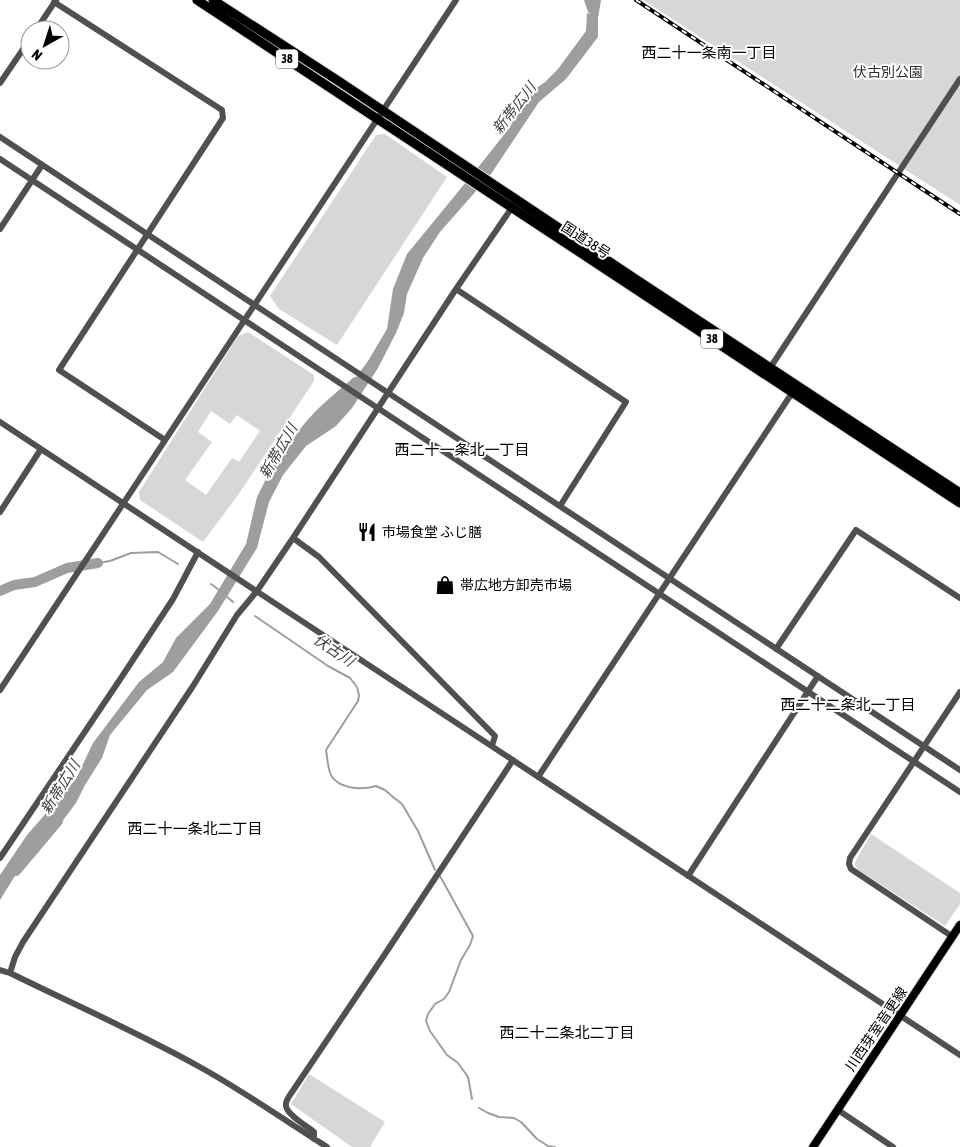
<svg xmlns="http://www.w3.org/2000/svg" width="960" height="1147" font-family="'Asap Condensed','Noto Sans JP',sans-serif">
<rect width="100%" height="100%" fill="#fff"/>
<path fill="#d7d7d7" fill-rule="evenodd" d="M643,0H960V205Z
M385,134L447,177L337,345L279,309L270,296L376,135Z
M248,332L314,375V381L238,495L203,542L140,500L139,492L238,336ZM211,411L230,424L237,415L260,431L239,462L232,458L206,495L185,480L212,442L198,432Z
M871,834L960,893V904L945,926L857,869L855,865V862Z
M309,1074L385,1122L370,1147H352L291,1104Z"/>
<path fill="#9e9e9e" d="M584,0H601L598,18V37L566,79L539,102L491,174L440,232L423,258L407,294L404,313L396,333L378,368L352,408L336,426L306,446L283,475L269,502L257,548L218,611L173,672L147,690L110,735L102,758L85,785L76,803L61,823L36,842L0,900V875L27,835L76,779L93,743L139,682L163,662L176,638L210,604L246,544L257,497L271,469L287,446L322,417L337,403L368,361L387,329L393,289L407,254L480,165L510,127L525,96L545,82L558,69L586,31L587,13L591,14L588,12Z"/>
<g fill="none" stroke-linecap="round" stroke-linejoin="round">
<path stroke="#9e9e9e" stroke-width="2" d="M98,563L110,561L131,553L158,552L178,564
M211,584L219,590
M226,596L233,602
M255,616L328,666L350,678L357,687L359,695L358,701L326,750C329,769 327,782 349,787C359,789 366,789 376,786L385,790L393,797L402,804L418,831L435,870
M440,876L473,936L470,945L461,960L449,992L444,999L435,1004L428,1014L426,1021L430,1031L447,1055L458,1063L468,1077L472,1099
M479,1108L488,1113L499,1117L514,1118L521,1122L537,1139L548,1146L555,1147"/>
<path stroke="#9e9e9e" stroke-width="10" d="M297,443C311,418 335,401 356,382
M0,591L14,585L35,582L67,568L98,563
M16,871L58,821"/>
<g stroke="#dbdbdb" stroke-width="10">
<path id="major" d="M813,1147L960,925"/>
</g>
<g stroke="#dbdbdb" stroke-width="11">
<path id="highway" d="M197,0L960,503
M213,0L337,80L634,278L960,493"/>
</g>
<path stroke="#505050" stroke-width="6" d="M54,2L222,110L223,118L59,370L165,440
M36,30L56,0
M0,83L30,39
M0,137L960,770
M0,159L960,792
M0,229L42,165
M456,289L626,402L560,506
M768,371L960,79
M0,422L960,1055
M0,512L41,449
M293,538L319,557L495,736L492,746
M776,649L856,530L960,598
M0,690L456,0
M538,777L794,390
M0,858L121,678L173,599L198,552
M688,876L818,676
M953,937L851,869L849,864L850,858L960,692
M0,970L10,973C73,1004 137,1032 198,1066C242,1090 284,1120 327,1147
M10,973L15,957L23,942L193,686L237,615L257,591L293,538L456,289L513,206
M838,1110L893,1147
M314,1139V1132C307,1126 287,1115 286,1106C285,1102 288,1098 290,1095L385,954L513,760"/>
<use href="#major" stroke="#000" stroke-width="8"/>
<use href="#highway" stroke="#000" stroke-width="9"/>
<g stroke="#000" stroke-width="4">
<path id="rail" d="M636,0L960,214"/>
</g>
<use href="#rail" stroke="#fff" stroke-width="2" stroke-dasharray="5.5" stroke-linecap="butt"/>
</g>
<defs>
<g id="restaurant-bare" transform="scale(1.5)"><path d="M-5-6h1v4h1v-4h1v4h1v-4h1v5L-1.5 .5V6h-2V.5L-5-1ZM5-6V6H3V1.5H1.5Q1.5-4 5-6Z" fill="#000" stroke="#fff" stroke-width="2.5" paint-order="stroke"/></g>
<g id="shop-bare" transform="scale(1.5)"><path d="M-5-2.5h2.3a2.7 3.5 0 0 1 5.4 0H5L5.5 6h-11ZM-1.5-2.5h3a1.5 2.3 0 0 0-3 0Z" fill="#000" stroke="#fff" stroke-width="2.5" paint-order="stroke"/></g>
</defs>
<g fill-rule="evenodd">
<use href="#restaurant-bare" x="367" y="532"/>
<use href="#shop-bare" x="445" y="585"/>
</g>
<g text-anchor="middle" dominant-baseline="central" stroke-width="4" stroke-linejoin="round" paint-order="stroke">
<g fill="#fff" stroke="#4c4c4c" stroke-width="1">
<rect x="276" y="49.5" width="22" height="19" rx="4"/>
<rect x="701" y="329.5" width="22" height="19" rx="4"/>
</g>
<g font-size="12" font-weight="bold" fill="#000">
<text x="287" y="59">38</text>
<text x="712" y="339">38</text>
</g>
<g font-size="14" fill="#2e2e2e" stroke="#fff">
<text x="888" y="72">伏古別公園</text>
</g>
<g font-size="14" fill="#000" stroke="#fff">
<text transform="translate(586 240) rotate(33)">国道38号</text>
<text transform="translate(876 1029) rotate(-56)">川西芽室音更線</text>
</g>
<g font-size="14" fill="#000" stroke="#fff" text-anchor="start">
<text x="382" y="532">市場食堂 ふじ膳</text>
<text x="460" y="585">帯広地方卸売市場</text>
</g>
<g font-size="15" fill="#000" stroke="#fff">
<text x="709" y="52">西二十一条南一丁目</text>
<text x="462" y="449">西二十一条北一丁目</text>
<text x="848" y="704">西二十二条北一丁目</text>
<text x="195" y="828">西二十一条北二丁目</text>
<text x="567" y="1032">西二十二条北二丁目</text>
</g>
<g font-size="15" font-style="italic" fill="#3f3f3f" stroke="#fff">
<text transform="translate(514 108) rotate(-52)">新帯広川</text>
<text transform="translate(278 451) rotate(-60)">新帯広川</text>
<text transform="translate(334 650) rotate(34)">伏古川</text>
<text transform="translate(60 787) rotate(-58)">新帯広川</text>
</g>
</g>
<g transform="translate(45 45) rotate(219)"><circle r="24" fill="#ffffff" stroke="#999999"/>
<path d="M0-4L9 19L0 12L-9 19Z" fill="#000000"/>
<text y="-8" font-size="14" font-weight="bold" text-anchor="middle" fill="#000000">N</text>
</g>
</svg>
